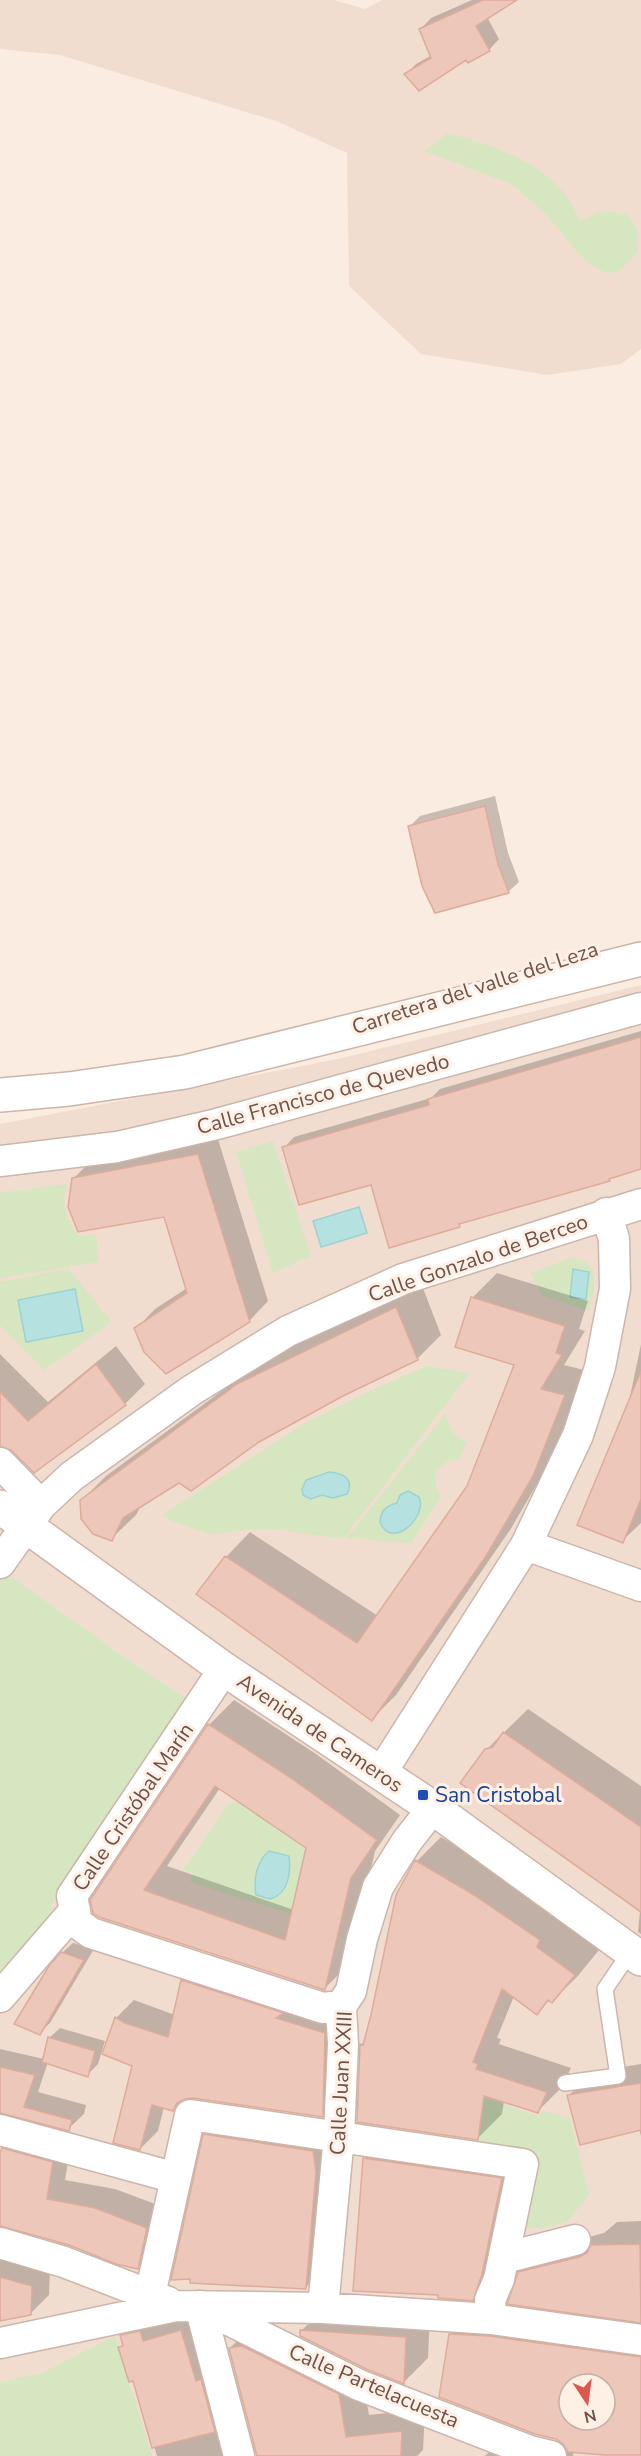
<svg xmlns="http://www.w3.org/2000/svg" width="641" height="2456" font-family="'Nunito Sans',sans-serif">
<rect width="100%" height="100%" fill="#faece0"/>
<path fill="#f1ddcf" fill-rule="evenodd" d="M0,0H334L365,9L382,0H641V349L621,364L547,375L421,354L349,286L347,153L276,121L60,55L0,49Z
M641,985V2456H0V1124L338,1059ZM569,2384H605V2420H569Z"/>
<path fill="#d5e6c0" d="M448,133C489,145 535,158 564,193C571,201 575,212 581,221L600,211L627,214L638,231L637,253L619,271L608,273L595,268L578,253L546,214L511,184L424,151Z
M273,1141L311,1256L273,1273L236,1152Z
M67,1184C61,1208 64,1214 78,1236L96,1235L99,1262L0,1278V1193Z
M572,1258L584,1260L593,1270L594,1289L589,1311L543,1296L530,1273Z
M69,1269L112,1322L44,1370L0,1325V1282Z
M427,1366L469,1374L343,1539L281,1530L255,1529L209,1534L170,1520L162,1515L307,1422L376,1388Z
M446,1413C450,1429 452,1435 467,1442L459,1459L446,1462L435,1472L436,1489L441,1497L411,1543L347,1538Z
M0,1569L134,1664L186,1698L52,1904V1915L5,1969L0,1971Z
M239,1802L306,1848L291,1914L190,1882L193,1873L183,1870L228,1804Z
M470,2093L539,2116L542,2111L570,2118L589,2195L567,2222L543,2228L516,2227L529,2158L479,2145L482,2116L468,2114Z
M115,2336L152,2456H0V2382L42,2373Z"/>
<path fill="#b6e1e1" stroke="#9dd2d2" stroke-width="1.5" d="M359,1207L367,1233L321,1247L313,1221Z
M573,1269L589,1272L586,1299L570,1297Z
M75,1289L83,1331L26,1342L18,1300Z
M329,1472C343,1473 355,1479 347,1494L333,1498L322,1495L311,1499L303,1495L302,1489L306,1480Z
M408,1491L419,1497C428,1517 391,1551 380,1522C381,1510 386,1506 397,1503L400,1495Z
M269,1851L289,1856C291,1872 289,1894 270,1899L256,1895C253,1879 257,1861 269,1851Z"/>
<path fill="#0003" fill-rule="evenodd" d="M472,0H514L487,17L499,39L489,50L406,74L416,64L432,55L421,29L431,18Z
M495,796L508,853L519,882L508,892L410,826L420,816Z
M641,1031V1168L613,1176L609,1180L463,1221L459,1226L372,1183L284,1148L294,1137L431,1098L440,1089Z
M217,1136L268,1301L249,1321L136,1329L155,1309L187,1288L165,1215L73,1179L93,1159Z
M497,1273L588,1301L579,1329L585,1331L564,1365L588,1371L557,1450L510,1530L396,1695L372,1719L226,1557L250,1532L378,1616L469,1487L516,1364L472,1298Z
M421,1283L441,1335L417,1359L343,1394L179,1481L141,1505L136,1515L111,1539L81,1501L106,1476L264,1360Z
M641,1344V1523L622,1541L628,1406Z
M116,1346L145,1384L125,1404L34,1471L6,1445L0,1446V1354L48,1402Z
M234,1700L316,1754L400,1815L375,1851L349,1964L324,1989L92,1900L209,1725ZM220,1788L308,1848L294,1910L167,1866Z
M528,1709L641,1786V1865L486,1750Z
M441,1837L499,1871L564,1916L561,1922L599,1950L577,1977L552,2001L550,1999L537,2013L514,1996L497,2038L501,2039L499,2044L571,2068L562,2087L537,2112L504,2101L502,2114L478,2138L358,2121L362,2044L366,2040L417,1861Z
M641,1900V1934L638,1932Z
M73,1943L94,1949L50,2023L39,2033L62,1953Z
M201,1963L343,2015L340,2097L322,2115L185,2097L173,2110L164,2107L158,2131L140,2149L134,2065L116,2018L134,2000L175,2015L183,1981Z
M60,2028L105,2041L98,2064L87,2075L48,2062L38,2092L86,2105L84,2114L68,2129L0,2112V2049L44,2059L49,2038Z
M641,2064V2136L639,2129L569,2095L593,2072Z
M229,2110L340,2146L330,2263L306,2287L205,2135Z
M23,2130L71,2143L65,2180L115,2189L166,2208L157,2248L137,2267L0,2225V2157L3,2149Z
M389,2134L526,2154L497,2274L472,2299L364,2159Z
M641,2221V2321L509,2303L519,2273L543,2249L604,2233L617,2222Z
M0,2253L50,2268L49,2295L30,2314L0,2319Z
M327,2306L430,2313L428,2358L404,2382L302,2330Z
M201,2310L226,2456H157L134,2379L120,2347L124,2344L122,2336L142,2315Z
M474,2310L641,2331V2452L574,2448L573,2456H485L502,2440H542L567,2447L451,2334ZM569,2384H605V2420H569Z
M253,2325L361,2371L369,2415L425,2409L423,2450L417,2456H258L230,2348Z"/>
<path fill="#edc7b9" stroke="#dfab9b" stroke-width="1.5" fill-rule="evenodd" d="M483,0H517L476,26L490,51L468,63L466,60L419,91L404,74L431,58L419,29Z
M485,806L498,864L509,893L435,913L422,886L408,826Z
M641,1037V1169L609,1179L610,1181L459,1224L460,1227L389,1248L371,1185L299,1205L282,1147L429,1105L428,1099Z
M198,1154L250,1322L166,1374L144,1352L134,1328L187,1293L164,1217L78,1232L68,1207L72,1178Z
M471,1297L565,1326L556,1353L562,1355L541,1389L565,1395L533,1476L486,1556L372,1721L196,1594L225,1556L357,1643L467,1486L514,1365L455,1347Z
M396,1307L418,1360L343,1396L259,1442L191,1491L179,1483L123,1518L112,1541L93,1534L81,1519L80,1500L237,1384Z
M96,1364L126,1405L34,1473L12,1451L0,1446V1392L28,1421Z
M641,1371V1499L623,1543L577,1525Z
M208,1724L291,1778L377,1840L351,1878L325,1990L99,1917L93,1913L90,1900ZM215,1786L306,1848L285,1940L144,1890Z
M503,1732L641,1827V1912L460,1783L485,1749L493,1747Z
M415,1860L474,1895L540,1940L537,1947L575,1975L552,2003L548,2000L537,2015L502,1989L473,2062L478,2064L476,2069L547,2092L538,2113L484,2096L478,2140L357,2122L360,2044L363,2045L371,2015L396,1895Z
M61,1952L84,1960L40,2035L14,2024L49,1966Z
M181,1980L284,2013L276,2018L325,2033L323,2117L193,2098L185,2099L177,2103L173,2111L152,2105L140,2150L113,2143L132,2066L102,2054L115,2017L125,2023L168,2037Z
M48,2037L95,2051L88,2077L42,2062Z
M0,2067L35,2075L24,2107L72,2120L69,2131L0,2113Z
M641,2083V2130L580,2145L567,2095Z
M203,2134L313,2151L316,2172L306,2289L190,2283V2279L171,2280Z
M2,2148L53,2162L47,2199L95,2208L147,2228L138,2269L116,2264L69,2245L0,2226V2153Z
M363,2158L502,2178L482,2274L473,2301L438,2298V2295L353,2291Z
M640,2244L641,2323L507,2304L518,2272L579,2257L587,2253L591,2245Z
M0,2277L32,2286L31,2315L0,2321Z
M181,2330L196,2381L201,2379L215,2432L152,2448L133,2381L129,2382L118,2347L123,2346L120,2335L140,2331L143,2341Z
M300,2330L406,2337L404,2384L366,2369L300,2336Z
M449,2334L489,2336L641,2357V2455H604L568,2452L563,2444L556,2439L535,2434L439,2397ZM569,2384H605V2420H569Z
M242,2346L339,2394L346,2437L402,2431L401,2456H257L229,2348Z"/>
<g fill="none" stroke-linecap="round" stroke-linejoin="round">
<g stroke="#ccb5ab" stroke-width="18">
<path id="lane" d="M565,2083L618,2076L605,1989L631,1951"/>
</g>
<g stroke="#ccb5ab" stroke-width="33">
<path id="street" d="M0,1161L117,1147L217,1124L641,1008
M0,1463L41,1505
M526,1545L641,1586
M0,1563L41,1505L72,1476L192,1390L288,1331L403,1279L641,1204
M224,1669L72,1896L77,1923L91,1933L323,2008L341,2006
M381,1773L526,1545L578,1435L600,1367L615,1289L614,1239L606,1213
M0,1997L75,1910
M0,2130L176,2178
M0,2243L64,2262L168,2302
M504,2258L575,2240
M150,2295L190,2115L523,2164L499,2279L490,2300L491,2319
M200,2306L239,2456
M323,2308L339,2136L343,2044L341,2006L351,1991L362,1939L378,1887L407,1841L433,1808
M207,2309L359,2385L530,2451L551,2456
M0,2343L176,2306L323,2308L491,2319L641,2340"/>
</g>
<g stroke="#cfb4a8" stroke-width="36">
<path id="secondary" d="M0,1095L69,1089L185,1072L641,959
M0,1507L224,1669L433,1808L641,1959"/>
</g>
<use href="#lane" stroke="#fff" stroke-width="15"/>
<use href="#street" stroke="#fff" stroke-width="30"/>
<use href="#secondary" stroke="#fff" stroke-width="33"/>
</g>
<rect fill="#1a4fb4" stroke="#fef0e5" stroke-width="2" x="417" y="1789" width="12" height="12" rx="3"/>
<g text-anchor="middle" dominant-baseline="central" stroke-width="6" stroke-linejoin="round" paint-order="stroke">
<g font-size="21" fill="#6f5149" stroke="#fef0e5">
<text transform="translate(475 988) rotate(-18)">Carretera del valle del Leza</text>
<text transform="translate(323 1094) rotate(-15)">Calle Francisco de Quevedo</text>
<text transform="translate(478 1258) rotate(-19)">Calle Gonzalo de Berceo</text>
<text transform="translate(320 1733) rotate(34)">Avenida de Cameros</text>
<text transform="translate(133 1807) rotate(-56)">Calle Cristóbal Marín</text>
<text transform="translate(341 2083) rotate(-87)">Calle Juan XXIII</text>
<text transform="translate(374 2386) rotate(23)">Calle Partelacuesta</text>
</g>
<g font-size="21" fill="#164399" stroke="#fef0e5" text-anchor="start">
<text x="435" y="1795">San Cristobal</text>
</g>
</g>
<g transform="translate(587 2402) rotate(167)"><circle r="28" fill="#fef0e5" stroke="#c5b0a7" stroke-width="1.5"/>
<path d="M0-4.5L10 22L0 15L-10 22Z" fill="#dd574c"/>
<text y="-9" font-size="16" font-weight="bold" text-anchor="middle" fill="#6f5149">N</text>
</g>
</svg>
